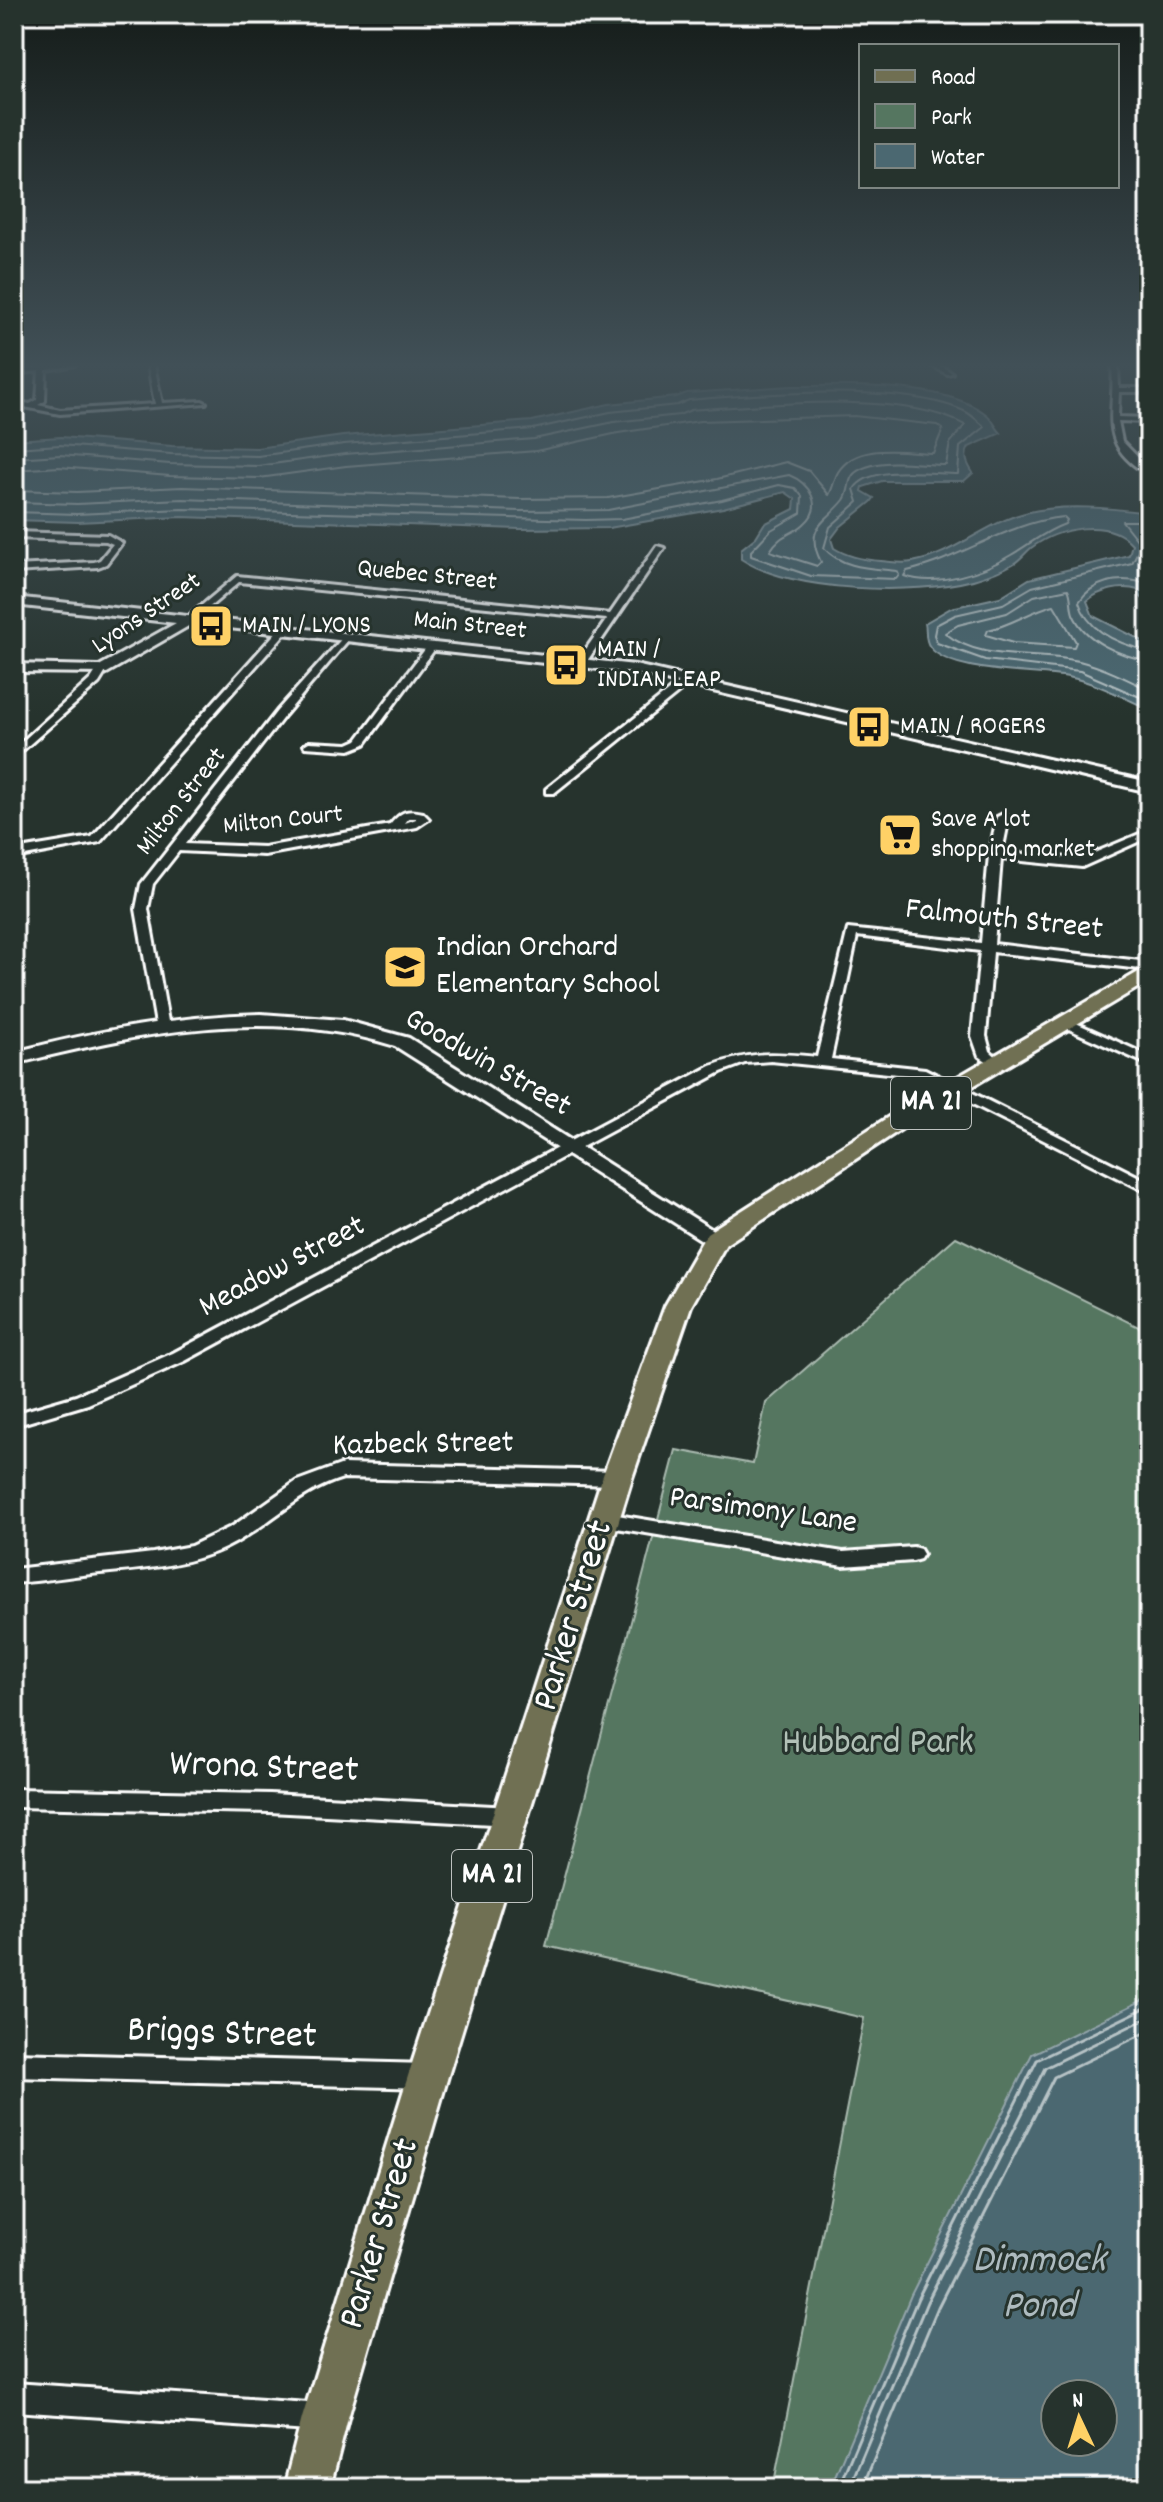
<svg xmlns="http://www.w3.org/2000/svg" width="1163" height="2502" font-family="Dekko,sans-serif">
<rect width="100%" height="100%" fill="#26332d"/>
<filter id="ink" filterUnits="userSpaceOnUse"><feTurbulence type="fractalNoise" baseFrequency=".0125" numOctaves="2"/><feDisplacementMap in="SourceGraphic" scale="16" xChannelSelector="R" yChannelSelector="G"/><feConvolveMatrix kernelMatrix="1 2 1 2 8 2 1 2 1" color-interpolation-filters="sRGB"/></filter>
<g filter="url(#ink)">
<path fill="#557660" stroke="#aabab0" stroke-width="2" d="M956,1237L1149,1332V2064L938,2488H773L864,2018L546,1946L676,1450L753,1464L766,1403Z"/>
<path fill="#4b6871" stroke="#93a4aa" stroke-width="2" fill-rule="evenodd" d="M792,386C845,386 943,381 986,414C993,419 995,427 1001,433L969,447C963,457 968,465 973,473L964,481H882L863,487L862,491L874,498L871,502L840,527L831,539L834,548C848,557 865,560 881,561C892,562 902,564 912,562C954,555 985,523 1025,513C1063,503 1111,508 1149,513V603L1141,597L1138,590C1122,585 1099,590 1087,601L1093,616L1149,644V709C1122,697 1097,683 1068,677C1036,671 950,674 930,647C924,640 927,631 925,623L951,608L1000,597L1029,579L1129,555L1132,544C1108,517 1058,528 1031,548C1025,553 1020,560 1013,564C1001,571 987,576 973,580C916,595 792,593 741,559V549L756,537L764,524L794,509L795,499L785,492L723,508L609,528L519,529L182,517L78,522L14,520V440L61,437L172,446L257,448L343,436L532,421L609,404L676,397L687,393Z
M1149,1997V2488H830L911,2295L1032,2054ZM1055,2394H1103V2442H1055Z"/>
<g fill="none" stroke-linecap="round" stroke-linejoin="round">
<path stroke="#b7c3c6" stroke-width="2" d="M14,448L60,445L171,454L258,456L344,444L533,429L610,412L677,405L689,400C758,394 905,382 966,412C972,415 979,422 985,427L960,447L958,474C931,474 869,464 854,489L858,502L830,527L824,548C843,569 871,568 897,571L899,575L896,579L811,576L751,556V551L771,530L801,513L802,496L795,488L779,485L722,500L622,519L586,520L182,509L77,514L14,512
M14,458L60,455L170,464L258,466L345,454L534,439L614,422L679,415L691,410C762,405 903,390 965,425L950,443L946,465C921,465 890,458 866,467C843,475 853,487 844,500C826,523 803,526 821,562L817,566L770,551C781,533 791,536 804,524C825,506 809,483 789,475L608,510L519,511L182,499L77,504L14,502
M14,470L59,467L170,476L259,478L346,466L536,451L618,433L700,421L854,416L937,425L943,429L933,453C904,452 857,442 838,472C834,479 833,488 829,495L809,471L786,462L717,479L608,498L520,499L182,487L77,492L14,490
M1064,517L1067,520L1065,524C1045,531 1030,544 1011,555C982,573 937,587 904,576L907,571C962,559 1007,522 1064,517Z
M1149,521H1122L1141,545L1132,563L1032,587L1003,604L955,615L936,625L934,635L937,643L985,660L1080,671L1149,701
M1149,594L1141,582C1118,577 1092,581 1079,602C1088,632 1121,645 1149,651
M1054,605L1076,642L1074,647L1013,643L986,635L988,630C1012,625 1030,611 1054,605Z
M1149,661C1121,656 1085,642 1073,614C1070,605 1072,596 1068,589L1034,596L1007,613L958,625L945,633C981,663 1036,651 1079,661C1103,667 1127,679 1149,690"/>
<path stroke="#b7c3c6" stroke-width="3" d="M838,2488L918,2298L1037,2060L1149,2006
M849,2488L927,2302L1045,2068L1149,2017
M862,2488L938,2307L1054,2077L1149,2031"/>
<g stroke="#fff" stroke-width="6">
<path id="street" d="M53,365H75L46,370L45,401L38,405L60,410L155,404L148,365H154L162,403L202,401L206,403L60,414L14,405V401L30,404L37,400L39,371L14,374V370Z
M931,365H940L952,373L947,374Z
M1112,365H1118L1119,388H1149V392H1119L1118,417L1149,418V422L1118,421L1122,441L1149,469V475C1095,444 1116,414 1112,365Z
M14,532L108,535L122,543L106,564L98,567L14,572V566L94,562L100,560L113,544L106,541L14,538Z
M657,546L664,548L585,664L582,665L577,662L607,619L239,582L191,623L183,621L237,576L610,614Z
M280,628L288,630L100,842L14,858V850L92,837Z
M346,634L349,635V639L285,715L185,844L264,847L390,825C401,812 406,809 423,813L429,819L417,827L264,855L179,851L153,884L148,909L169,1027L167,1030H157L136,909L141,884L277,711ZM409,818H416V819L405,823Z
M429,644L437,646L365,744L350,750L305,747L304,745L309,742L348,744L357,740Z
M98,668L107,670L99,683L14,758V749L91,679Z
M685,678L694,680L554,793H546V789Z
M1003,814L1009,817L1002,852L1080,859L1149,830V837L1082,867L1001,859L994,944L1149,962V970L993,952L986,1036L990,1051L1004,1064L997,1068L979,1056L972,1036L980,951L857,936L831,1059L925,1069L1149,1182V1193L917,1076L771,1061L745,1063L721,1072L185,1361L88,1404L14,1426V1414L76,1396L173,1353L711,1066C752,1051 774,1053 817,1057L848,929L981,943L989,855L997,817Z
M1065,1018L1149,1056V1065L1060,1025L1058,1022Z
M343,1464L617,1471L623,1473L626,1478L623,1483L617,1485L343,1478C298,1491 268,1527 227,1547C187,1566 143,1569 100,1573C71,1576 43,1581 14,1583V1569L153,1553L191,1546L233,1526L297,1481Z
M605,1513L843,1552L913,1547L920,1549L923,1554L920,1559L913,1561L843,1566L598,1525L596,1520L598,1515Z
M14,1789L270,1794L511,1807L519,1809L522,1816L519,1823L511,1825L270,1812L14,1807Z
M14,2053L428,2064L437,2068L440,2076L437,2084L428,2088L14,2077Z
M14,2383L324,2404L334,2408L338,2418L334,2428L324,2432L14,2411Z"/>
</g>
<g stroke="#fff" stroke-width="6">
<path id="secondary" d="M14,597L635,665L1149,782V792L635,673L192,624L107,673L14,672V664L99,666L176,623L14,605Z
M261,1014L343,1020L409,1038L727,1239L724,1244H708L395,1046C268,1006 140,1033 14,1064V1052C96,1031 176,1016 261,1014Z"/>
</g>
<g stroke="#fff" stroke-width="6">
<path id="primary" d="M1149,966V981L906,1126L726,1244L691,1306L632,1478L448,2076L348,2418L330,2488H284L302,2418L408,2076L602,1478L665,1306L707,1233L890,1116Z"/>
</g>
<use href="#street" fill="#26332d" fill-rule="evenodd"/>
<use href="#secondary" fill="#26332d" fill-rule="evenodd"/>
<use href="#primary" fill="#706f52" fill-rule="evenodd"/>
</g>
</g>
<linearGradient id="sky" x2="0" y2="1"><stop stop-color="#151c19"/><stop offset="0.51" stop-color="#415057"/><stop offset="1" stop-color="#415057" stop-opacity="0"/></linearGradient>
<rect width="1163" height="716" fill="url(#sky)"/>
<defs>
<g id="bus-square" transform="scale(2.3)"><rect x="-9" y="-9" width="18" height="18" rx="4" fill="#ffd166" stroke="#26332d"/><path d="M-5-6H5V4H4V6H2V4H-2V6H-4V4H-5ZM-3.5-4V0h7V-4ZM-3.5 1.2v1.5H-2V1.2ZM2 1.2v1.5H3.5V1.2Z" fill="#111"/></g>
<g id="supermarket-square" transform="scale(2.3)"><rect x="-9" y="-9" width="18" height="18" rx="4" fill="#ffd166" stroke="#26332d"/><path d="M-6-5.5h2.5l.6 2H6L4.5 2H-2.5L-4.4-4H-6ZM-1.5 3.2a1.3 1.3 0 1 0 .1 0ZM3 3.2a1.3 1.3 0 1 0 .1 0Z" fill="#111"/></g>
<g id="school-square" transform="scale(2.3)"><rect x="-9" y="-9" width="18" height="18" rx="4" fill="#ffd166" stroke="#26332d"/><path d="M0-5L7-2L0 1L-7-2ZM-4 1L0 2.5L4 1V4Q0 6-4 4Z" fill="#111"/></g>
</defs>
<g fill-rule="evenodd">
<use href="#bus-square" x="211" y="626"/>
<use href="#bus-square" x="566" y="665"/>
<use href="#bus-square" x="869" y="727"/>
<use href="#supermarket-square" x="900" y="835"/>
<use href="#school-square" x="405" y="967"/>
</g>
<g text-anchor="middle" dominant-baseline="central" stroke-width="6" stroke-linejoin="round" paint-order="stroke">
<g font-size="26" fill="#fff" stroke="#26332d">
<text transform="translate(427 576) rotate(6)">Quebec Street</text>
<text transform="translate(147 614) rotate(-34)">Lyons Street</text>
<text transform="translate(470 626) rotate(6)">Main Street</text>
<text transform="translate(182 802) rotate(-52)">Milton Street</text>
<text transform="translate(283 821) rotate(-6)">Milton Court</text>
</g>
<g font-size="26" fill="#fff" stroke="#26332d" text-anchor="start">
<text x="242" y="626">MAIN / LYONS</text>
<text x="597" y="650">MAIN /<tspan x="597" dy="30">INDIAN LEAP</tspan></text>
<text x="900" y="727">MAIN / ROGERS</text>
<text x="931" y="820">Save A lot<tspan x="931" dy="30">shopping market</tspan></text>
</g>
<g fill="#26332d" stroke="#bec2c0" stroke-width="2">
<rect x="891" y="1077" width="80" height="52" rx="6"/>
<rect x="452" y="1850" width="80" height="52" rx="6"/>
</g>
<g font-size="30" font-weight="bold" fill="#fff">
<text x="931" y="1103">MA 21</text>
<text x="492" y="1876">MA 21</text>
</g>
<g font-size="32" fill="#fff" stroke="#26332d">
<text transform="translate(1004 921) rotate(6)">Falmouth Street</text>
<text transform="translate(487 1064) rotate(30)">Goodwin Street</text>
<text transform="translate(283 1268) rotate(-28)">Meadow Street</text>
<text transform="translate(423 1446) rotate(-1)">Kazbeck Street</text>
<text transform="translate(763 1512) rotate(8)">Parsimony Lane</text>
</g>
<g font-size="32" fill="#fff" stroke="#26332d" text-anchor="start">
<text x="436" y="949">Indian Orchard<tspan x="436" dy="37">Elementary School</tspan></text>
</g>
<g font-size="38" fill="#fff" stroke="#26332d">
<text transform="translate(575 1616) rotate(-73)">Parker Street</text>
<text transform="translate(264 1769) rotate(2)">Wrona Street</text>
<text transform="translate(222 2035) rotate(2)">Briggs Street</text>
<text transform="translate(381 2234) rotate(-73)">Parker Street</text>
</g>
<g font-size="38" fill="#b2c1b7" stroke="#26332d">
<text x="878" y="1744">Hubbard Park</text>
</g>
<g font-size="40" font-style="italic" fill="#aebbbf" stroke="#26332d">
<text x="1039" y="2262">Dimmock<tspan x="1039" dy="46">Pond</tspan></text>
</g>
</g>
<rect width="1163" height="2502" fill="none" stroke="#26332d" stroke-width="48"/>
<rect x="24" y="24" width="1115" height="2454" fill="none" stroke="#fff" stroke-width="3" filter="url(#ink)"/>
<rect x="859" y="44" width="260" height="144" fill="#26332d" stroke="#7d8581" stroke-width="2"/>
<rect x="875" y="70" width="40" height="12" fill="#706f52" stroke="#7d8581" stroke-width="2"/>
<text x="931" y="84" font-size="24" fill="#ffffff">Road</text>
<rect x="875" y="104" width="40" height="24" fill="#557660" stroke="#7d8581" stroke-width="2"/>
<text x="931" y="124" font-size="24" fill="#ffffff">Park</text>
<rect x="875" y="144" width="40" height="24" fill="#4b6871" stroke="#7d8581" stroke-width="2"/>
<text x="931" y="164" font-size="24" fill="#ffffff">Water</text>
<g transform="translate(1079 2418) rotate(356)"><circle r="38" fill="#26332d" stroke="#7d8581" stroke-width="2"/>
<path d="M0-6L14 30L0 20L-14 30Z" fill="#ffd166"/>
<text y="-12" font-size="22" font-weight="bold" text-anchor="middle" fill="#ffffff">N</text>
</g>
</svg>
